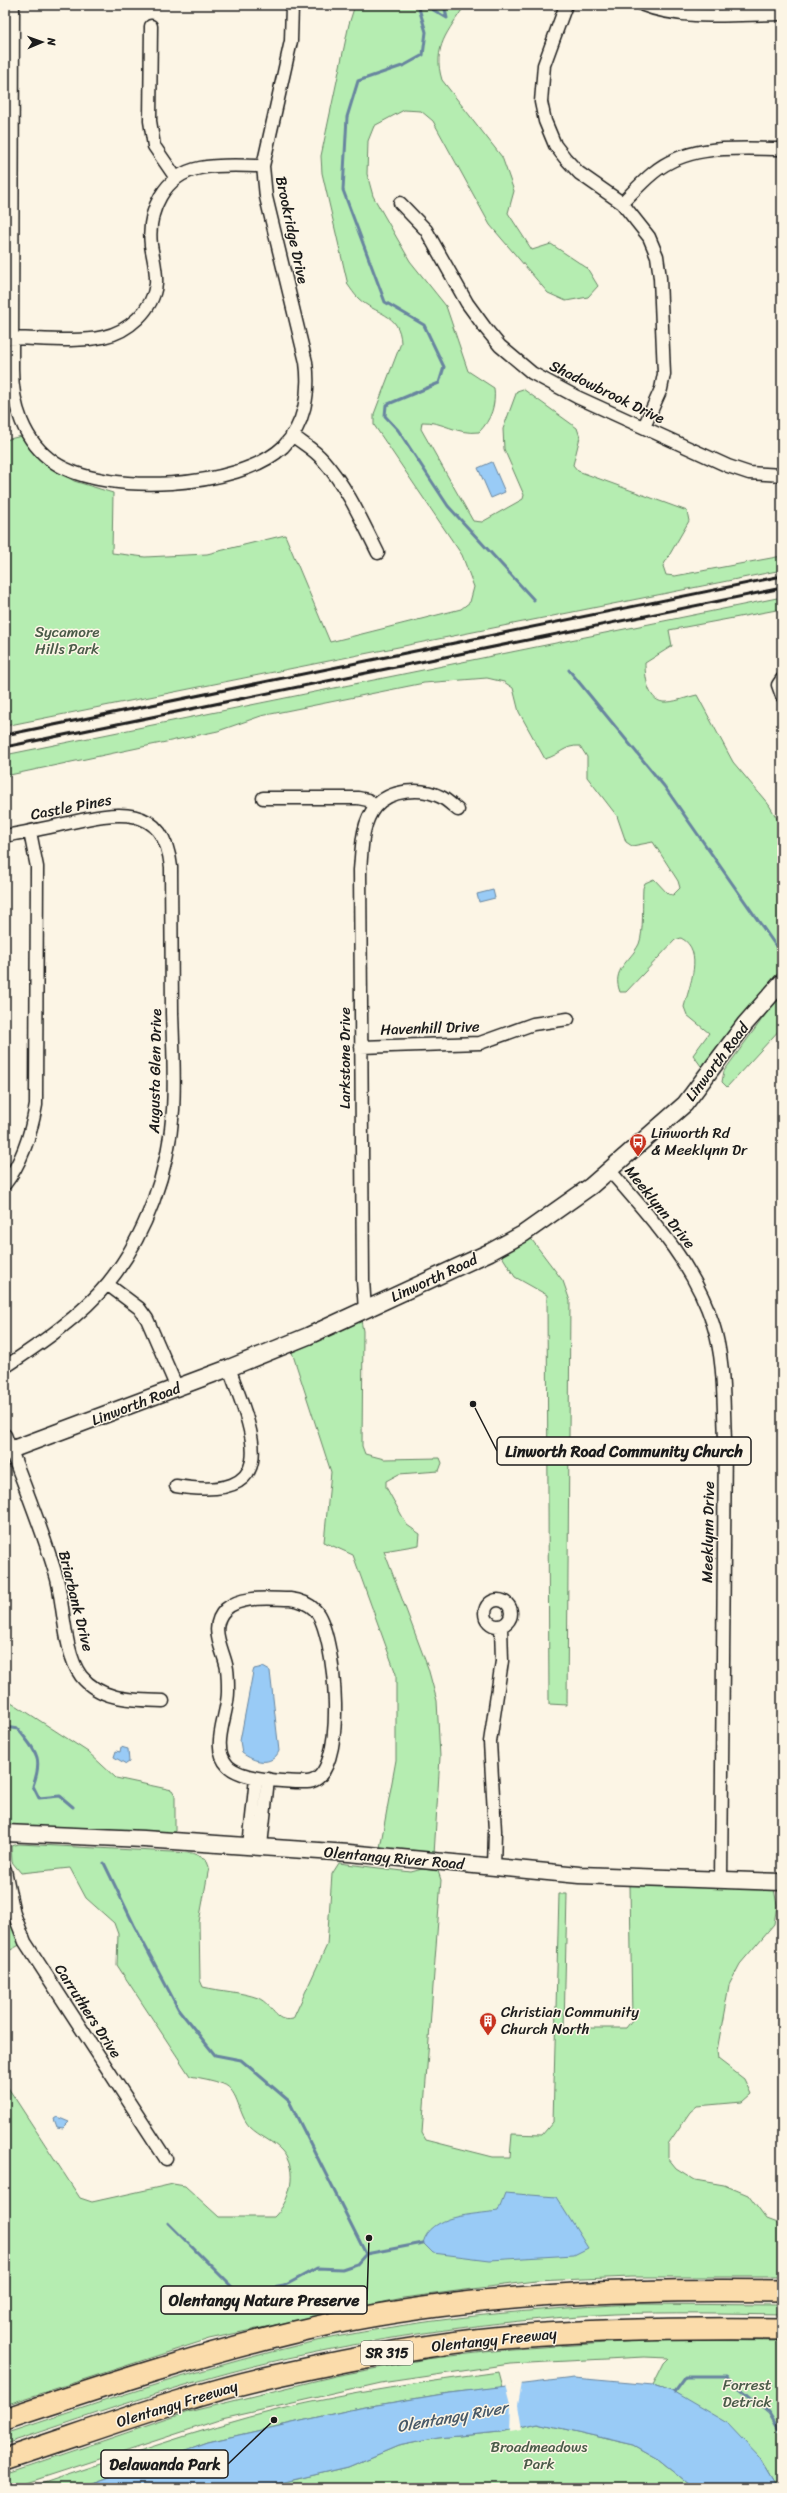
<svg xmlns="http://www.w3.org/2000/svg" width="787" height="2493" font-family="Sriracha,sans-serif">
<rect width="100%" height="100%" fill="#fcf5e5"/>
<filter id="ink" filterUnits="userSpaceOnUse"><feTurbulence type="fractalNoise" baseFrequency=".025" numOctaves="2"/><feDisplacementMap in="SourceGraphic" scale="8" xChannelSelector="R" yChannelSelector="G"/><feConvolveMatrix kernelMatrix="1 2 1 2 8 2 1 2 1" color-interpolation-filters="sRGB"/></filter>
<g filter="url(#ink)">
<path fill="#b5edb1" stroke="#688466" d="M355,5H465C448,32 432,47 442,80L502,157L514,191L508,213L532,250L551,244L587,268L598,286L588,297L566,301L548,293L490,225L433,121L421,111L404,110L374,126L368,141L367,174L373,196L410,261L446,306L468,371L494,388C496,405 491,420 479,432C456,435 443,421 422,422L421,429L473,521L482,522L523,499L524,495L504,449L503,429L517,391L523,389L577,428L580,437L573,465L578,471L687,511L689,521L663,566L666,575L675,576L782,556V570L5,726V440L22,436L44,462L74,481L113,493L112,553L145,557L207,554L285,535L330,642L461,609L470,602L474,587L462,555L374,425V414L401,343C400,312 375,315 358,298C354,294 351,289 348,285L322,173L321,156L349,24Z
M782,597V609L669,630L672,646L645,663C645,675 647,700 663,702C673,703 687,697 697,695L733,762L769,805L782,827V973L768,986L710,1062L701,1066L693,1055L709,1033L687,1015L684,1007C689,987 705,950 681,938L675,940L626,992H620C611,969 630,962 639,944C644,932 642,902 643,888L645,883L654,879L668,894L673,895L680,888L678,881L653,842L632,846L626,842L617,816L587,777V757L580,746C564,745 560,755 545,759L519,712L513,688L504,682L487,678L424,683L261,716L218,731L5,776V755Z
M782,992V1027L727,1087L722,1082L724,1071Z
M529,1236L563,1281L570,1301L567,1705L549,1704L547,1295L515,1277L500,1253Z
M361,1320L363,1331L362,1446L365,1454L384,1459L440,1458L442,1463L439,1471L399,1474L386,1481V1487L407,1525L420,1534L419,1545L384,1551L428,1668L437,1701L440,1757L434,1855L380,1848L396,1760V1674L353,1555L324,1542L331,1472L291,1349Z
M5,1698L88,1752L116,1778L172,1790L175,1795V1835L5,1827Z
M19,1844L192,1853L206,1859L209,1867L199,1922L200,1980L203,1987C220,1991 242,1992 258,1998C274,2005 274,2023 293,2019L327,1945L332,1874L339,1863L411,1872L422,1869L438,1871L441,1880L422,2133L426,2140L493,2157H510L512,2134L542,2135L553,2122L559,1894H567L564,2028H626L632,2020L630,1884L774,1889L777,1905L774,1924L740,1964L729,1985L717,2051L718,2059L744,2079L751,2094L742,2102L697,2106L690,2112L668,2144V2158L676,2168L695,2180L724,2185L748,2195L766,2219L782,2225V2277H631L535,2281L403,2298L209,2339L5,2405V2083L80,2198L92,2202L173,2184L185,2186L219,2217H274C290,2202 299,2170 282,2151C273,2141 259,2136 250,2127C238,2115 239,2090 223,2084C213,2080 201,2078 190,2076L117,1965L118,1934L114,1923L86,1898L70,1868L21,1873L12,1862L11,1846Z
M5,1878L25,1942L5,1953Z
M635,2304L782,2305V2314C726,2313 670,2312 615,2314C511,2319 408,2333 307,2354C204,2375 104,2411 5,2444V2434C94,2404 183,2374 275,2351C392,2321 514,2310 635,2304Z
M655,2340L782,2341V2488H778L760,2458L674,2392L653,2385L664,2363L669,2358L644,2357L510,2364L381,2383L222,2419L11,2488H5V2474L188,2412L335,2376L426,2359L511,2349Z
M499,2372L503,2387L449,2393L359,2408L208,2442L79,2488H29C113,2460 196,2430 281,2409C353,2392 426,2382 499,2372Z
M538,2423L634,2445L657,2458L694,2488H259L348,2467L398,2446L438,2438L500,2432Z"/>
<path fill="#99cbf6" stroke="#67859f" d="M492,462L505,492L491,498L478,468Z
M493,890L495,898L479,902L477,894Z
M263,1667L270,1671L279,1751C272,1767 254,1762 242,1753L240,1741L253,1672L254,1669Z
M121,1747L128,1749L129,1762L126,1764L114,1757L116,1751L120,1752Z
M57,2117L69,2122L63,2128L57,2127L54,2119Z
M505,2193L556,2197L588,2248L574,2255L490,2260L433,2253L423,2243C431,2214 473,2215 498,2211Z
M574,2378L653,2385L674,2392L727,2423L760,2458L778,2488H694L657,2458L634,2445L538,2423L500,2432L438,2438L398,2446L348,2467L259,2488H79L208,2442L359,2408L449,2393Z"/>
<path fill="#fcf5e5" d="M522,2383L518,2405L522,2430L510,2432L511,2404L506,2385Z"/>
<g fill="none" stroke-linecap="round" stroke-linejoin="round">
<path stroke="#67859f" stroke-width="3" d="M418,5L426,32L423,55L405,65L358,81L347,117L343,190L385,302L424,325L444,367L439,383L386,405L385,416L398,430L448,506L534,600
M425,5L447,18L444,5
M569,670L664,786L778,949
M5,1727L18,1729C35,1751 44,1756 33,1786L39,1798L60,1796L73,1807
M104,1863L134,1925L179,2010L215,2055L241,2060L289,2101L366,2254
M168,2223L239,2294L284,2286L317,2268L342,2269L357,2264L366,2254L423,2243
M674,2392L685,2377H727L769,2413L782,2435"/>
<g stroke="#1c1c1c" stroke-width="15">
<path id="street" d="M13,5L12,368C12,404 23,442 55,463C105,496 239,489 283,447C305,425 310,392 306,362L266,197L263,166L291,41L292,5
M566,5L544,65L541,102L545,121L555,145L565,158L579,173L622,203L649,237L657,256L660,278L664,374L661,389L644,427
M643,5C683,21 739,14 782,14
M151,26L150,121L154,146L176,178
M400,203L426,230L467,303L486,329L500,346L532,373L577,397L728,466L749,473L782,475
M622,203C632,193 642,182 653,173C689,143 738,149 782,149
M6,338C35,338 76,343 103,337C128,332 153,310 156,284C157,271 153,258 151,245C147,211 164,175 200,168C220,164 242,166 263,166
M292,435C302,443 315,450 323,460C347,487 362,521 378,553
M782,679L778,685L782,696
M263,798H358L368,800L375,807
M5,836C26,832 47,828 68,823C115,812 164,802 171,867C171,916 172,964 172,1013C173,1045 175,1078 173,1110C169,1170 146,1236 108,1283C81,1316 40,1344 5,1367
M361,1047L480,1043L533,1024L568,1019
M610,1171C651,1218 694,1264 713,1324C725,1361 723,1402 725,1439L721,1880
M5,1184C23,1161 31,1134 36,1105L37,867L30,832
M107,1284L139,1308L147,1319L177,1388
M365,1311L363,1280L360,870C362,850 361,824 375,807C390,789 422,787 441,797C447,800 453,806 458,810
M5,1435C23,1482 43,1530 57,1579C64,1607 64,1653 81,1676C101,1701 134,1700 163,1701
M176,1486C284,1503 254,1435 229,1368
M290,1599C299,1600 308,1603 315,1610C336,1632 350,1781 307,1782C287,1782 242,1780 228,1766C209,1747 229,1714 228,1690C228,1683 228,1676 227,1669C224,1650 207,1627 226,1609C242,1595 270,1599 290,1599Z
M485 1613a13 13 0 1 1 26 0a13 13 0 1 1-26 0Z
M249,1846L256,1778
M261,1846L268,1779
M494,1868L495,1831L490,1742L502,1661L501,1626
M5,1870L14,1914L25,1942L166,2159"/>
</g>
<g stroke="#1c1c1c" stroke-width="19">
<path id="secondary" d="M5,1452L229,1368L308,1336L490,1252L523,1234L591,1186L685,1104L745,1024L782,982
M5,1833L144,1839L349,1853L579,1875L782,1882"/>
</g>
<g stroke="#1c1c1c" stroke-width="24">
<path id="highway" d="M5,2419C112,2383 219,2348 330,2324C479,2293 630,2289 782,2291
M5,2459C97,2429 189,2394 283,2374C355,2358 429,2344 503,2337C596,2329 689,2328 782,2329"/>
</g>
<use href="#street" stroke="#fcf5e5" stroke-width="12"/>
<use href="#secondary" stroke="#fcf5e5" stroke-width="16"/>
<use href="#highway" stroke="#fbdcab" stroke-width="21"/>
<path stroke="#1c1c1c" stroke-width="3" d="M5,735L782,576
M5,747L782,588"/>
</g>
</g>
<defs>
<g id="bus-pin" transform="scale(0.9)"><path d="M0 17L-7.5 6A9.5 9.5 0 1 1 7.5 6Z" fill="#c8321e" stroke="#fcf5e5"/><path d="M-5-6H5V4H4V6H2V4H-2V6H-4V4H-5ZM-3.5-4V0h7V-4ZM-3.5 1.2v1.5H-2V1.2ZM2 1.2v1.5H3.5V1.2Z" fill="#fff"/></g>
<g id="building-pin" transform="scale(0.9)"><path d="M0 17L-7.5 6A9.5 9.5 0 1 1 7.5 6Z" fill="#c8321e" stroke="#fcf5e5"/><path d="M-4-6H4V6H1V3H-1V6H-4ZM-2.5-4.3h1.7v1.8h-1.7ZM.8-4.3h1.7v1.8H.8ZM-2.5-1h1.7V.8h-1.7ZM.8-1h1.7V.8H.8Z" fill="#fff"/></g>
</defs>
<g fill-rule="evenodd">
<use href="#bus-pin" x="638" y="1142"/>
<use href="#building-pin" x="488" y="2021"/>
</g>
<g text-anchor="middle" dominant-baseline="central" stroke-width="3" stroke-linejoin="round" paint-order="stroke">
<rect fill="#fcf5e5" stroke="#5f5d58" stroke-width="1" x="361" y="2341" width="52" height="24" rx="3"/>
<g font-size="14" font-weight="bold" fill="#1c1c1c">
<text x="387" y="2353">SR 315</text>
</g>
<g font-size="15" fill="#1c1c1c" stroke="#fcf5e5">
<text transform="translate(292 230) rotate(78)">Brookridge Drive</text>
<text transform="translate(607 392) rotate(26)">Shadowbrook Drive</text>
<text transform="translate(71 807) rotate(-11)">Castle Pines</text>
<text transform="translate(430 1028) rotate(-2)">Havenhill Drive</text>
<text transform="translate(345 1058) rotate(-90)">Larkstone Drive</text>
<text transform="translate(717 1062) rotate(-53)">Linworth Road</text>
<text transform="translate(155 1071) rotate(-89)">Augusta Glen Drive</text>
<text transform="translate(660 1207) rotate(51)">Meeklynn Drive</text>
<text transform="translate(434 1278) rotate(-25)">Linworth Road</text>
<text transform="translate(136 1404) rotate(-21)">Linworth Road</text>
<text transform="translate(708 1532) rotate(-89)">Meeklynn Drive</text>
<text transform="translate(76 1601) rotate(76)">Briarbank Drive</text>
<text transform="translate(394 1858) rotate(5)">Olentangy River Road</text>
<text transform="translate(88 2011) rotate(57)">Carruthers Drive</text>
<text transform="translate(494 2340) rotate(-6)">Olentangy Freeway</text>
<text transform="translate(177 2404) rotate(-17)">Olentangy Freeway</text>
</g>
<g font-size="15" fill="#4a5b49" stroke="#fcf5e5">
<text x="67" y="632">Sycamore<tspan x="67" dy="17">Hills Park</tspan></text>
<text x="747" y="2385">Forrest<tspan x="747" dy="17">Detrick</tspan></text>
<text x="539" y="2447">Broadmeadows<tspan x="539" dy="17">Park</tspan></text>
</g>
<g font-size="15" fill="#1c1c1c" stroke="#fcf5e5" text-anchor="start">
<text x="651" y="1133">Linworth Rd<tspan x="651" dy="17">&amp; Meeklynn Dr</tspan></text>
<text x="501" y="2012">Christian Community<tspan x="501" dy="17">Church North</tspan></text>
</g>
<g font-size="16" font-style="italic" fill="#485968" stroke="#fcf5e5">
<text transform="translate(452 2417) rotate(-10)">Olentangy River</text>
</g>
</g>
<path fill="none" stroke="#1c1c1c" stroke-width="1.5" d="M473 1404L497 1451M369 2238L367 2300M274 2420L228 2464"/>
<g fill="#1c1c1c" stroke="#fcf5e5" stroke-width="1.5">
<circle cx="473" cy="1404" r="4"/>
<circle cx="369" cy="2238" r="4"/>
<circle cx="274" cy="2420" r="4"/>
</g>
<g fill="#fcf5e5" stroke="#1c1c1c" stroke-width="1.5">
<rect x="497" y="1437" width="254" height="28" rx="4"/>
<rect x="161" y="2286" width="206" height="28" rx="4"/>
<rect x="101" y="2450" width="127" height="28" rx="4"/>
</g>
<g font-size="16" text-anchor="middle" font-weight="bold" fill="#1c1c1c">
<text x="624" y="1457">Linworth Road Community Church</text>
<text x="264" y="2306">Olentangy Nature Preserve</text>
<text x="165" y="2470">Delawanda Park</text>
</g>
<rect width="787" height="2493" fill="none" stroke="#fcf5e5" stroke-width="20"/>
<rect x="10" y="10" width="767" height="2473" fill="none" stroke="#1c1c1c" stroke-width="1.5" filter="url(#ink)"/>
<g transform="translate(42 42) rotate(88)" stroke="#fcf5e5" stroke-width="3" paint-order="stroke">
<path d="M0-3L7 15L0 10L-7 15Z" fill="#1c1c1c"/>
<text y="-6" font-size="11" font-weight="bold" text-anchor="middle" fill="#1c1c1c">N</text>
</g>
</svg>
